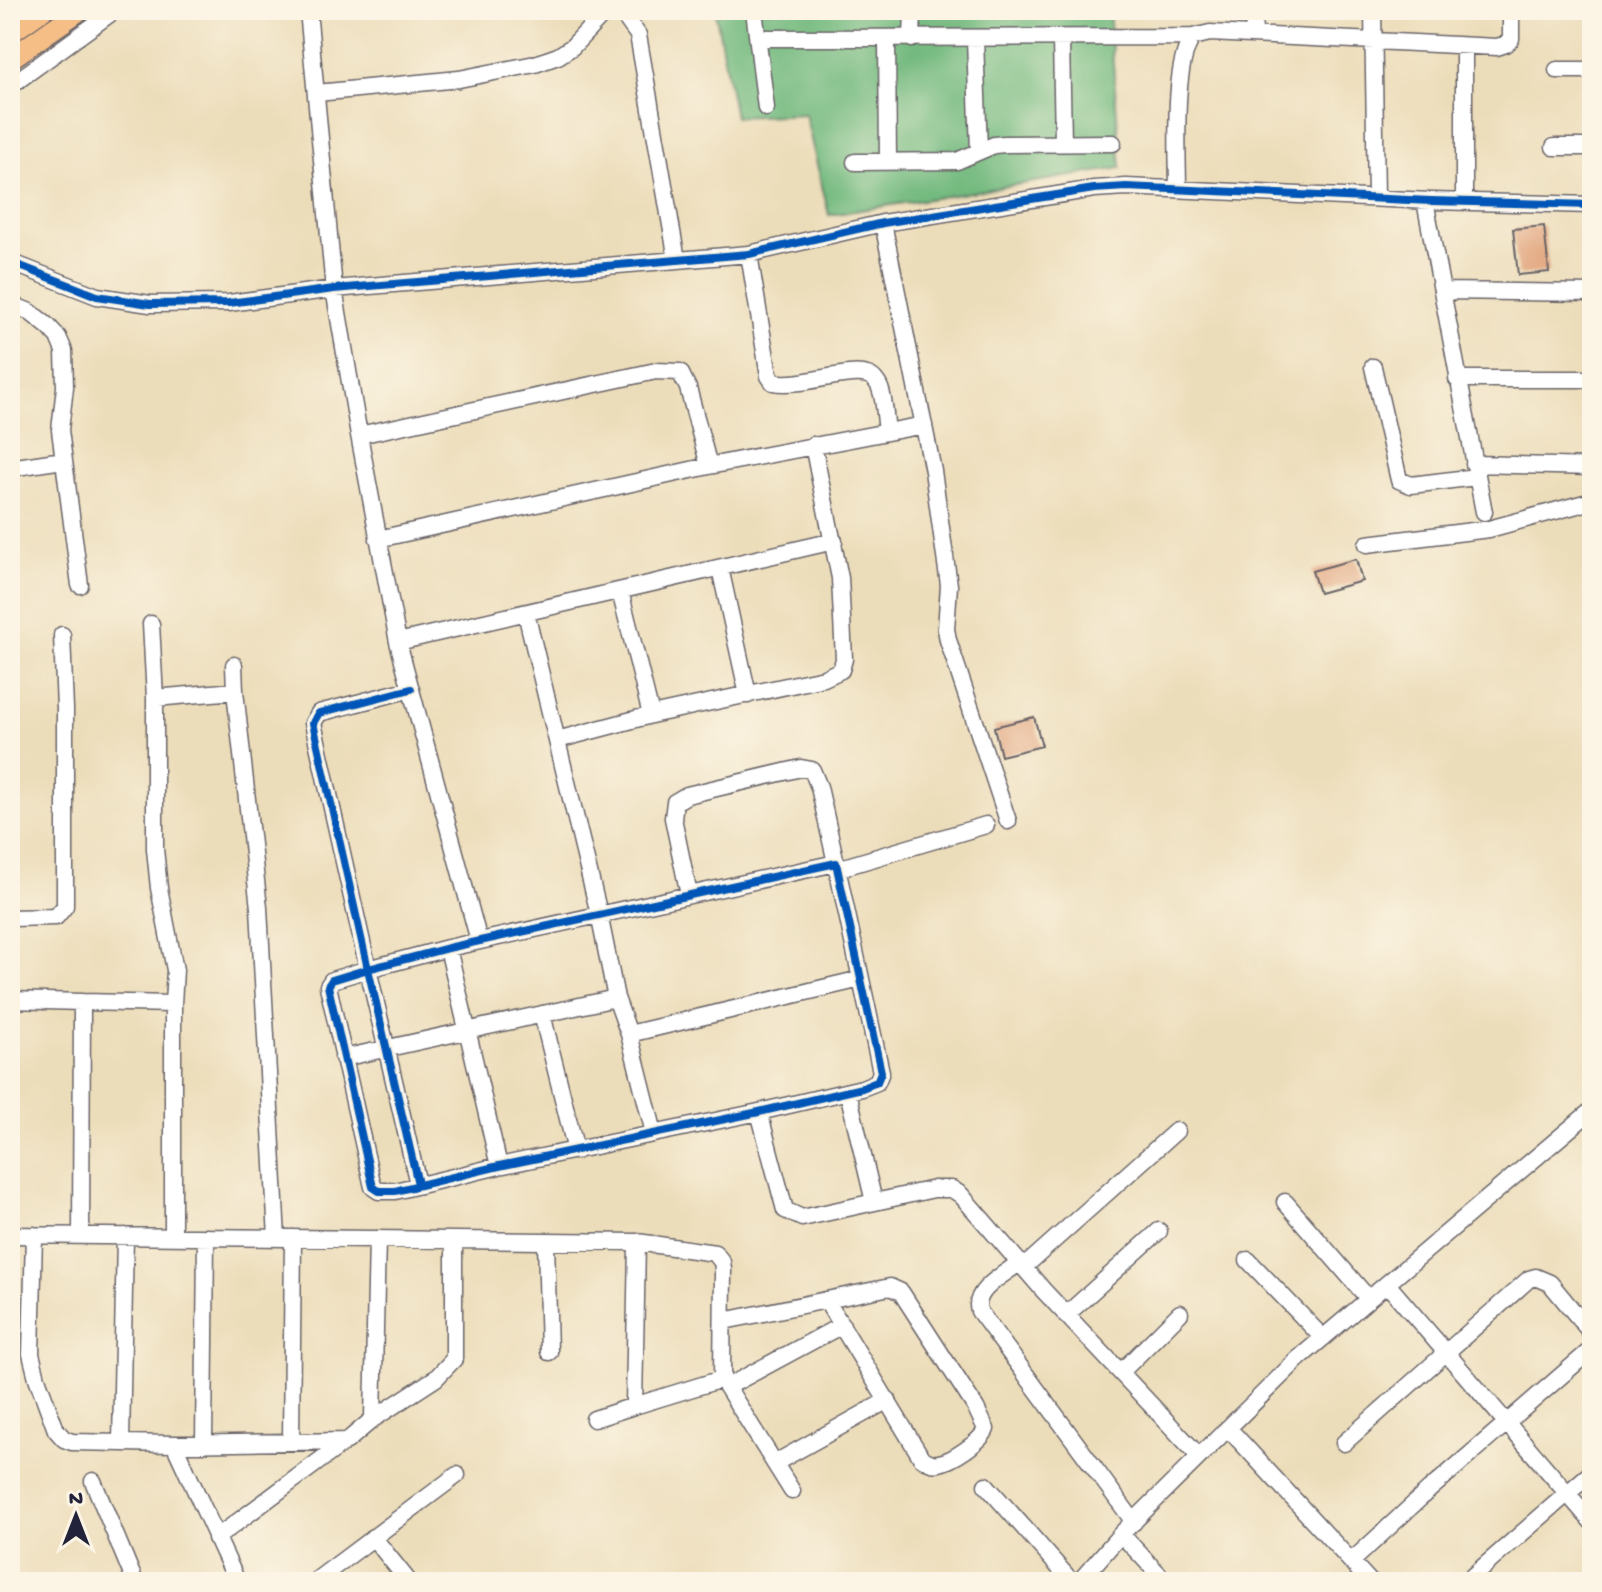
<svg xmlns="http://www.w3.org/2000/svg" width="1602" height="1592" font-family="'Gochi Hand',sans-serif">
<rect width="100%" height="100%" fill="#fcf5e5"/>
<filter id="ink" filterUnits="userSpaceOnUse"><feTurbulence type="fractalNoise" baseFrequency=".0125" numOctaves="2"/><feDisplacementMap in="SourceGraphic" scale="16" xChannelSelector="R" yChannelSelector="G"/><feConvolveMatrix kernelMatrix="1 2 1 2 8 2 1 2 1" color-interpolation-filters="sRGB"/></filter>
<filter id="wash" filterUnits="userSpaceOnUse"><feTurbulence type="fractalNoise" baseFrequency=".006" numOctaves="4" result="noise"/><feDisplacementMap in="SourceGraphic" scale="32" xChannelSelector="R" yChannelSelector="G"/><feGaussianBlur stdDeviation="1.8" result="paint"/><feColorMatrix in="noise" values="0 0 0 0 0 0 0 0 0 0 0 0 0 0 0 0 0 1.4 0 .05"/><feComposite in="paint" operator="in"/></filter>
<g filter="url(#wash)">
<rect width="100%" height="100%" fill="#ecddba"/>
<path fill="#73ba7f" stroke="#4a6e5d" stroke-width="2" d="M715,10H1109L1121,168L829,215L805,114L735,117Z"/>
<g id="blocks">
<path fill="#e0a178" d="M1544,226L1549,272L1518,275L1513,229Z
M1356,559L1362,581L1319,593L1312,571Z
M1034,717L1042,746L1001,756L994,727Z"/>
</g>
</g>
<g filter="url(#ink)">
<use href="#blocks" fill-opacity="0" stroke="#696367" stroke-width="2"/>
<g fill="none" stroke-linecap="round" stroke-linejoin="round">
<g stroke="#696367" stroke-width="19">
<path id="minor" d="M308,10L334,289L359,435L398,642L479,941
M620,10L638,35L677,260
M754,10L766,108
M1253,10L1254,35
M1373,10L1376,198
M758,38L1193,37
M887,39L888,162
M912,39L913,10
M975,39L979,151
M1061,39L1063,143
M1464,47V202
M1557,70H1592
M10,86L115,10
M317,93L459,79L535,64L558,56L572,47L607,10
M1554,147H1592
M855,162L957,161L994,145L1005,144L1113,143
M1178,189C1178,155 1172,62 1193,37L1210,33L1497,47L1506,44L1511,39V10
M1425,201L1484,512
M883,223L933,471L949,585L946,629L948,640L1008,821
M749,254L769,376L773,382C801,388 849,368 867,375C873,376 878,383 880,388C885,401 885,418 887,432
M10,262L97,296L150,304L229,303L334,289L749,254L883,223L1094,189L1126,187L1431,201L1592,205
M1442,291L1592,293
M10,304L30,312L49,327L58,337L64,351L65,387L60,430L80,585
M1373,367L1399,480L1411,485L1476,477
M1457,379H1592
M359,435L656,371L680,372L688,388L709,466
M1474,464L1592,467
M10,468L63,460
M378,539L709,466L924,425
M1367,544L1489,529L1592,501
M720,568L748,695
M620,591L651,715
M526,613L599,914L616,998L629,1034L654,1133
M398,642L834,541
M234,665L235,691
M411,689L319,713L313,723L368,969L332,980L328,986L373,1187L379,1191H395L499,1166L759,1112L862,1088L877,1082L881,1072L836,863L448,948L368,969L418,1184
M155,698L235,691L259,908L277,1238
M557,740L651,715L824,678L841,670L844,659L840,578L813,445
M837,869L986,825
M689,895L673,818L675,802L687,795L801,768L812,770L819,787L836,863
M10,918L56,917L65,906V709L62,635
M448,948L499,1166
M10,1000L82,1002
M542,1014L576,1151
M629,1034L861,979
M343,1058L616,998
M848,1092L874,1202
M759,1112L785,1210L802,1218L934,1189H952L961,1195L1044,1291L1199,1456
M1285,1202L1368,1298
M10,1235L637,1242L715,1253L722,1262L723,1269L722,1379L792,1491
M34,1235L31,1354L37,1378L56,1430L64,1439L72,1442L174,1444L347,1441L373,1419L377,1239
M81,1236L82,1002L173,1004L175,970L159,888L155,849V698L151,624
M173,1236V1004
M546,1241L549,1352
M1248,1260L1323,1338
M1019,1263C1005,1274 972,1290 979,1311L1134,1522
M1024,1267L1176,1131
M1387,1284L1592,1522
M1066,1315L1159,1231
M724,1321L890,1287L901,1292L976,1408L986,1429C982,1441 952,1461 939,1463C932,1465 927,1461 921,1457L826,1300
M1121,1372L1180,1313
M727,1387L842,1325
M634,1406L722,1379
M373,1419L436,1378L454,1359V1241
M594,1419L634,1406L637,1242
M1228,1428L1370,1582
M291,1441L293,1238
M121,1443L125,1236
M1344,1443L1529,1279L1536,1277L1550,1283L1592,1334
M174,1444L236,1579
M204,1444L206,1237
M775,1463L888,1400
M93,1481L135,1582
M986,1485L1072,1582
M1121,1534L1166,1582
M373,1537L409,1582
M216,1538L346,1441
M1352,1561L1429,1490L1592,1349
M314,1582L457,1475
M1079,1582L1121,1534L1298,1359L1592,1110
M1466,1582L1592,1472"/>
</g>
<g stroke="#696367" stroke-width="23">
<path id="major" d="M10,33L43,10
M10,59L80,10"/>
</g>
<use href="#minor" stroke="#fff" stroke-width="16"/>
<use href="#major" stroke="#f6be87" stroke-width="20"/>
<g stroke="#fcf5e5" stroke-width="13">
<path id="cycleway" d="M10,262L97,296L150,304L229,303L334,289L749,254L883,223L1094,189L1126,187L1431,201L1592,205
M411,689L319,713L313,723L368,969L332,980L328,986L373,1187L379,1191H395L499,1166L759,1112L862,1088L877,1082L881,1072L836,863L448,948L368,969L418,1184"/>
</g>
<use href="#cycleway" stroke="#0057b8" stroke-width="8"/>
</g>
</g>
<rect width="1602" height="1592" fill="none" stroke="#fcf5e5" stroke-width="40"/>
<g transform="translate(76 1516)" stroke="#fcf5e5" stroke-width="6" paint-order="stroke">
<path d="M0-6L14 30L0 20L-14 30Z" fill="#22223b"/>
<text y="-12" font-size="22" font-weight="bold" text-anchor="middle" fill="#22223b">N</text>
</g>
</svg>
